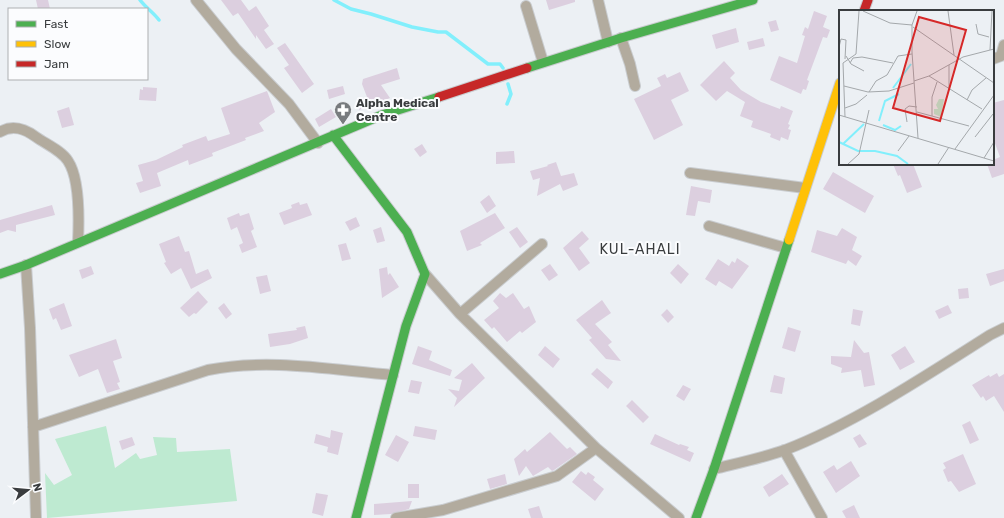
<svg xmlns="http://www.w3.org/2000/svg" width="1004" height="518" font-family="Rubik,sans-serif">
<rect width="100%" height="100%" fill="#ecf0f4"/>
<path fill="#beead1" d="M106,426L115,468L136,453L140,459L157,455L153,437L176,438L177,452L230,449L237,501L47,518L45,473L54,485L72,475L55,439Z"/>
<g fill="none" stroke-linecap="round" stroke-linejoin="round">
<path stroke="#82effc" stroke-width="3.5" d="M140,0C146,8 153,12 159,20
M334,0L351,9L371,14L412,27L438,32H446L488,64H500L503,68
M507,104L511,94L508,84"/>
</g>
<path fill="#dccfdf" d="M36,0H48L50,9H38Z
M221,0H241L249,11L256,6L269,26L264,30L274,44L266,49L256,35V39L238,13L233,16Z
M546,0H575V2L549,10Z
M814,11L827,16L823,27L830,30L827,38L823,37L807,80L809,81L806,90L803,89L801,94L770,80L779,56L797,63L805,36L802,35L805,27L808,29Z
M776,20L779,30L771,32L768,22Z
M736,28L739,42L716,49L712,35Z
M763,38L765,46L749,50L747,42Z
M285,43L314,84L302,93L284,68L289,65L277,48Z
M724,61L735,73L730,78L741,90L761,102L780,109L781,106L793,111L788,124L790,125L788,129L791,130L788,140L781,137L780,141L770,137L771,134L751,127L753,121L740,116L745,102L727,91L716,101L700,85Z
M397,68L400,79L381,85L390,98L359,110L361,100L367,97L362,84L363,79Z
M680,72L689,91L671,100L683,125L654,140L634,99L661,86L657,78L665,74L667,78Z
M343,86L345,94L329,99L327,90Z
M143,87L157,88L156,101L139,100L140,89L143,90Z
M267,91L275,112L259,123L264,131L245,138L246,140L212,153L213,156L189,165L188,160L157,173L161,186L140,193L136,183L143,181L138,165L156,160L183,147L182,145L206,136L208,141L230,134L221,108Z
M1004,100V174L992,178L987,164H993V160L1000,157L993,138V103Z
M69,107L74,125L62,128L57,111Z
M331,109L336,117L319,127L315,119Z
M422,144L427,152L420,157L414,149Z
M514,151L515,163L496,164V152Z
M556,162L561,176L574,173L578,185L563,191L560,184L537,196L540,178L533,180L530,171L548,166L547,165Z
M893,164H913L922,187L907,193L900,175L898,176Z
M833,172L874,196L865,213L823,189Z
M691,186L712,190L710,203L698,201L695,216L686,215Z
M489,195L496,206L487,213L480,202Z
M299,202L300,205L307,203L312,215L284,225L279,213L292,208L291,205Z
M52,205L55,215L16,225V232L8,230L0,233V220Z
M239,213L240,216L249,213L254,229L251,231L257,247L242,253L239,245L243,243L237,227L231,230L227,218Z
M495,213L505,228L480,243L482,245L467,251L460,231Z
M356,217L360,226L350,231L345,222Z
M381,227L385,241L377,243L373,230Z
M517,227L528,242L520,248L509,232Z
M842,228L857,237L852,250L862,256L856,266L848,260L846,264L811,252L817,230L837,236Z
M582,231L589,239L579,248L590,263L579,271L563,248Z
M179,236L185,252L189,251L196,274L208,269L212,278L191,289L181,268L171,274L164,263L166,262L159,244Z
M346,243L351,259L342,261L338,245Z
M737,258L749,266L732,289L719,281L716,286L705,279L718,259L729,266L732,261L735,263Z
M550,264L558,275L549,281L541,270Z
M678,264L689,274L681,284L670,273Z
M91,266L94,274L82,279L79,270Z
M387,267L388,275L390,273L399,287L382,298L379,269Z
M1004,269V281L990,286L986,274Z
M267,275L271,291L260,294L256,277Z
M968,288L969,298L959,299L958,289Z
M198,291L208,302L196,314L194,313L189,317L180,308Z
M500,293L506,298L513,293L524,309L529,306L536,322L522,333L520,331L507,342L494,327L492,329L484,320L499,308L493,301Z
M602,300L611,313L595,324L612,342L608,345L621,361L606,359L589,340L592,338L576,320Z
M64,303L72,326L61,330L56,318L53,320L49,309Z
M224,303L232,314L226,319L218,308Z
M948,305L952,313L939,319L935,311Z
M667,309L674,317L668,323L661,315Z
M853,309L863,311L860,326L851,324Z
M305,326L308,338L290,344L270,347L268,334L297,330L296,328Z
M788,327L801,331L795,352L782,348Z
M116,339L122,358L113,361L120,382L117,383L120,389L107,393L98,369L79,377L69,355Z
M854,340L864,353L869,352L875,385L864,387L861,370L841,373L842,368L831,364V356L851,357Z
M418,346L432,351L429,360L452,370L450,376L412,364Z
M545,346L560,359L553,368L538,355Z
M905,346L915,362L900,370L891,355Z
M472,363L485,378L454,407L457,398L448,389L459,391L462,380L454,378Z
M597,368L613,382L608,389L591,374Z
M997,373L999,377L1004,374V412L994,396L986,401L983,396L981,398L972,385L989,375L990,377Z
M774,375L785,378L782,394L770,392Z
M411,380L422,382L419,394L408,392Z
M683,385L691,389L684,401L676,396Z
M632,400L649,417L643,423L626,406Z
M970,421L979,440L970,444L962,425Z
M415,426L437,430L435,440L413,436Z
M331,430L343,433L338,455L327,452L328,447L314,443L316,434L330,438Z
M550,432L567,449L570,447L577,454L554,470L552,471L548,467L533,476L526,466L519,476L514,459L525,449L527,452Z
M655,434L679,445L680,444L689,447L687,450L694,453L690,462L650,444Z
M860,434L867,444L859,448L853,438Z
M396,435L409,442L398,462L385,455Z
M132,437L135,445L122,450L119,441Z
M963,454L976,484L959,492L951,481L948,482L943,470L946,468L943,463Z
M851,461L860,476L836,493L823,472L834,465L837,470Z
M581,471L586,475L588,472L595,477L593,480L604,489L595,501L572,482Z
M505,474L507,484L490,489L487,479Z
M782,474L789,484L769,497L763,487Z
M408,484H419V498H408Z
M316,493L328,495L323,516L312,513Z
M412,501L409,509L391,514L374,515V504Z
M854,505L860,518H846L842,511Z
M539,506L543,518H531L528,509Z"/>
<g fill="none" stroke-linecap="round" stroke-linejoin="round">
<g stroke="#c9cccf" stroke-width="12">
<path id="street" d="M196,0L236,49L289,104L318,143
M598,0L608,42
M526,6L543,62
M621,38L630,64L635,86
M993,59L1001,56L1004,45
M0,132C13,124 25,129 36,137C46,144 62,151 68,161C80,179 79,221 78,242
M690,173L805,188
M709,226L786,248
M26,265L30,328L36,518
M425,274L460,314L596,448L679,518
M460,314L542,244
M33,427L208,370C269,358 332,370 393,375
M784,450L822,518
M714,469C738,463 762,458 785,450C855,423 927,375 990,335L1004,328
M396,518L443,510L557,476L596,448"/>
</g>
<g stroke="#c9cccf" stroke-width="11">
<path id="fast" d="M527,68L621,38L753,0
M333,135L407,232L425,274L406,326L356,518
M0,274L26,265L382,115L439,97
M696,518L714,469L789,240"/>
</g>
<g stroke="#c9cccf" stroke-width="11">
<path id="slow" d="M789,240L840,83"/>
</g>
<g stroke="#c9cccf" stroke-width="11">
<path id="jam" d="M864,11L868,0
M439,97L527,68"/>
</g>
<use href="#street" stroke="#b2ab9e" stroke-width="10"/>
<use href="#fast" stroke="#4caf50" stroke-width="9"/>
<use href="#slow" stroke="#ffc107" stroke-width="9"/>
<use href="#jam" stroke="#c62828" stroke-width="9"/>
</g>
<defs>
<g id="pharmacy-pin" transform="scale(0.9)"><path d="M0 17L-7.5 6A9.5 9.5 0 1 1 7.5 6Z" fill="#787b7e" stroke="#fbfcfe"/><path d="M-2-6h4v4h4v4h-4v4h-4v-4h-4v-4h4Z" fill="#fff"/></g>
</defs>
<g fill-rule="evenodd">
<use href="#pharmacy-pin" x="343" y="110"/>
</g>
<g text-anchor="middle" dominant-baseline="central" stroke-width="4" stroke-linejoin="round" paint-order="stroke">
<g font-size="12" font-weight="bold" fill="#393c3e" stroke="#fbfcfe" text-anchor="start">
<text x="356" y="103">Alpha Medical<tspan x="356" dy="14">Centre</tspan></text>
</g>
<g font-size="14" letter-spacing="1" fill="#393c3e" stroke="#fbfcfe">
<text x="640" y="249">KUL-AHALI</text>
</g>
</g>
<g transform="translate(839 10)">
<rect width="155" height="155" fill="#ecf0f4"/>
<path d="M100,89H105L102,107L95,104V99H99L97,95Z" fill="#beead1"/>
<path fill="none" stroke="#82effc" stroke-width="2" d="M54,78L72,54M40,111L46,91L60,84M44,115L56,120L62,116M0,132L19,141H36L58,146L69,154M4,134L25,114"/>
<path fill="none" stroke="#a4a8ab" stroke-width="1" d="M24,1L51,13L73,15M78,1L73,15V42L79,128M109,1L115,45M137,14L139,24L150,27M74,17L155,73M0,37L2,29L7,30L6,49M151,40L153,1M7,46L12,54L25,61M11,53L14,48L23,47L54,53M110,55V79M90,66L124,47L155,39M75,71L90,66L143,99M5,76L29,82L50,81L75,73M30,82L37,71L48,65L59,46L73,44M128,90L133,80L147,68M6,98L17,94L28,85M78,102L130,116M0,105L155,151M93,106V87L98,72M6,107L4,53L17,44L20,1M68,112L66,99L70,96L78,97M136,127L154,104M116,139L155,85M59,141L70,126M145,148L155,132M9,154L20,144L30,100M99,154L110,137"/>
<path fill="#d62828" fill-opacity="0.15" stroke="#d62828" stroke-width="2" d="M80,7L127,20L101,111L54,98Z"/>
<rect width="155" height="155" fill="none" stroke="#393c3e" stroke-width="2"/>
</g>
<rect x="8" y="8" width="140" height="72" fill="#fbfcfe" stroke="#adafb1"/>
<rect x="16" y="21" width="20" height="6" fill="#4caf50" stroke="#adafb1"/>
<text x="44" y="28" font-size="12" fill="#393c3e">Fast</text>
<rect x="16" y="41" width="20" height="6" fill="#ffc107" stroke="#adafb1"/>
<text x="44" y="48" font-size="12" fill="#393c3e">Slow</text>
<rect x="16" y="61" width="20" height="6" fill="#c62828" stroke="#adafb1"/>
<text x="44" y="68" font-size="12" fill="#393c3e">Jam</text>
<g transform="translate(28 490) rotate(74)" stroke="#fbfcfe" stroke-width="3" paint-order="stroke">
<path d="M0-3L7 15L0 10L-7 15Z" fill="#393c3e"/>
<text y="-6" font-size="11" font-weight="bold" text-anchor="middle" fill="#393c3e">N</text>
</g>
</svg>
